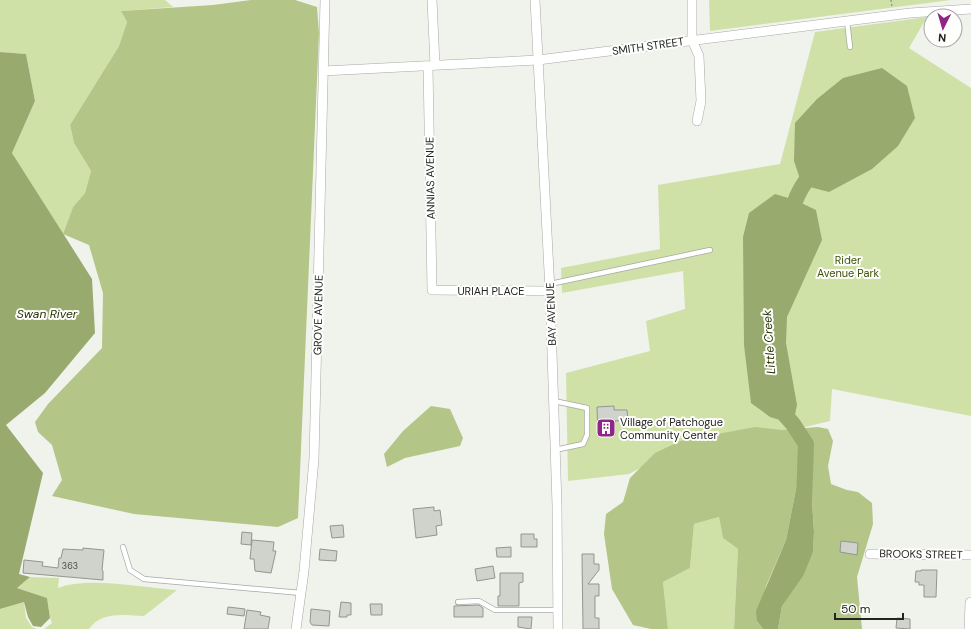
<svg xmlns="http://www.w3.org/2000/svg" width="971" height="629" font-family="'DM Sans',sans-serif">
<rect width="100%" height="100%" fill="#f0f2ec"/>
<path fill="#d0e1a8" d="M0,0H165L173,7L121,11L127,22L119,46L70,125L74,143L91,171L85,193L73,207L63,234L12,153L35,101L26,54L0,52Z
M709,0H951L710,31Z
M927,17L909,48L971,88V416L832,389L830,421L780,433L683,445L629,474L568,481L566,373L650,351L646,321L685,309L683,271L562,293L561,268L660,249L658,185L780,164L815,32Z
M719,517L723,538L738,549L734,629H668L663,582L690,568L694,524Z
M30,577L59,578L58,588C87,576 145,588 177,590L144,616C124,615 101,611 89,629H44L52,623L50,618L47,598L17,588Z
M24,602L26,618L32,627L37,629H0V609Z"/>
<path fill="#b4c588" d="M251,0H295L317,7L319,33L298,518L278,527L134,514L52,496L62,480L52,445L38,432L35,422L48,404L102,348L103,293L89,245L63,234L73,207L85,193L91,171L74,143L70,125L119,46L127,22L121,11L213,5Z
M431,406L450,409L463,438L460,446L405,458L387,467L384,454L403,431Z
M755,427L782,430L818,427L828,429L833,441L828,466L831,484L847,490L858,492L872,503L873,524L857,577L862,629H778L782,606L813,552L814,532L811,485L801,477L796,489L786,540L766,586L757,621L763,629H734L738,549L723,538L719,517L694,524L690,568L663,582L668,629H651L633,625L612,589L604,534L606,514L623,502L630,478L655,453L680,441Z"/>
<path fill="#99aa6e" d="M0,52L26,54L35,101L12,153L92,279L95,333L45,393L6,425L43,473L19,574L30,577L17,588L47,598L50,618L41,627L33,626L28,617L24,602L0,609Z
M882,68L907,86L915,118L898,146L872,169L829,192L802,185L794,161L795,123L817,99L843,78Z
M775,194L795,200L816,210L822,240L787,317L786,343L797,405L793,424L770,417L751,403L744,345L743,237L749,213Z
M801,476L811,485L814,532L813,552L803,576L782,606L778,629H763L757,621L756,611L786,540L796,489Z"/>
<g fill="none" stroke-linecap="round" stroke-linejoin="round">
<path stroke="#99aa6e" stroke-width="16" d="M789,220C796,196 800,187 816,168
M778,407L793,424L806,444L804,501"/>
</g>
<path fill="#d0d2cc" stroke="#939590" d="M614,406V410H627L628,420L615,421V435L598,436L597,407Z
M434,507V511L440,510L442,525L436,526L437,535L416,538L413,509Z
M343,525L344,537L332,538L330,526Z
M242,532L252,533L251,545L241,544Z
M521,534H534V539H537V547H521Z
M252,540L274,542L273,551H276L271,573L255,571L254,559H250Z
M841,541L858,543L857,555L840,552Z
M511,547V557H497L496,548Z
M83,548L104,550L102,570L103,571V580L23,573L24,560L43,562L42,566L58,568L59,558H61L63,549L83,550Z
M320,549L337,551L336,561L319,560Z
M582,554H594V564H599V570L588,584H599V596H595V618H599V629H583Z
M493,566L495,578L477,581L475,569Z
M921,570H937L936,597H924V585H919V582H915L916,571H921Z
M500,573H523V582L519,583V606H498V596H500Z
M341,602L351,603V615H347V617H339Z
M370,604H382V615H371Z
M479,605L483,608V617H454V606Z
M228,607L245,609L244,616L227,614Z
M311,609L330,611L329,626L312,625L310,622Z
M247,610L261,612L260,615L270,617L268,629H244Z
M518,617H532L531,629L518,627Z
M897,618L910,619V629L896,628Z"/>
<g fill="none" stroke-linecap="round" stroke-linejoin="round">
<g stroke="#a7a9a4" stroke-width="6">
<path id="service" d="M847,21L850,47
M550,284L710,250
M554,401L587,408V435L583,444L555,450
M123,547L130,570L144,579L301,593
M458,602L479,601L495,610H558"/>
</g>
<g stroke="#a7a9a4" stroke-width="10">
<path id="minor" d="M432,0L435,65
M535,0L550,291L557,505L558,629
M692,0V40L699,56L701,101L697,121
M428,66L432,290L550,291
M323,71L538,60L910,13L971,9
M870,554L971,555
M296,629L304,571L314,459L325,0"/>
</g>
<g stroke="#a7a9a4" stroke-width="12">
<path id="tertiary" d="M970,629L971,603"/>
</g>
<path stroke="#969793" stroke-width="1.5" stroke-dasharray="2 2" stroke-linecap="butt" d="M891,0L892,7"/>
<use href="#service" stroke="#fff" stroke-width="4.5"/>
<use href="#minor" stroke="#fff" stroke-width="9"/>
<use href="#tertiary" stroke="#fff" stroke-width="11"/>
</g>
<defs>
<g id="building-square" transform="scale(1)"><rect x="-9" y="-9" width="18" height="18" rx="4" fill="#902588" stroke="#fefffd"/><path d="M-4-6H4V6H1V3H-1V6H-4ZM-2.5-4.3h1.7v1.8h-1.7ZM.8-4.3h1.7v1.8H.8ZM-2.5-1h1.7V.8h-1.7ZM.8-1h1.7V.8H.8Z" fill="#fff"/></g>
</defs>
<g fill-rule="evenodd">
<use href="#building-square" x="606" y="428"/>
</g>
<g text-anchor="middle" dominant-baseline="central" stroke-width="4" stroke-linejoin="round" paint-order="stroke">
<g font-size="9" fill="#4e504c">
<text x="70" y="566">363</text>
</g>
<g font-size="11" fill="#232422" stroke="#fefffd">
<text transform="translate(648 46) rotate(-8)">SMITH STREET</text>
<text transform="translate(430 178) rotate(-91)">ANNIAS AVENUE</text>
<text x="491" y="291">URIAH PLACE</text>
<text transform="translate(551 314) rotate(-92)">BAY AVENUE</text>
<text transform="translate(318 315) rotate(-89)">GROVE AVENUE</text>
<text transform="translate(921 554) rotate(1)">BROOKS STREET</text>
</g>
<g font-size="11" fill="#3f4e07" stroke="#fefffd">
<text x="848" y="260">Rider<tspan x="848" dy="13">Avenue Park</tspan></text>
</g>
<g font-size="11" fill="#232422" stroke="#fefffd" text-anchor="start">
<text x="620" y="422">Village of Patchogue<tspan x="620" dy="13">Community Center</tspan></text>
</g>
<g font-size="12" font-style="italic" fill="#293304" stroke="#fefffd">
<text x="47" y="314">Swan River</text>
<text transform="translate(769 342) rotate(-94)">Little Creek</text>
</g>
</g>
<g transform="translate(943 28) rotate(185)"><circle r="19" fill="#fefffd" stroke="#a6a7a5"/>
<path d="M0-3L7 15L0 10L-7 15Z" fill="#902588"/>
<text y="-6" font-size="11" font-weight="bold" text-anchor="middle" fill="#232422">N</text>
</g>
<path d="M835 613v6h68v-6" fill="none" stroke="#232422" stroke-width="2"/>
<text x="841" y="613" font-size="12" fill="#232422" stroke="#fefffd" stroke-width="3" paint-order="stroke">50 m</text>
</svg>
